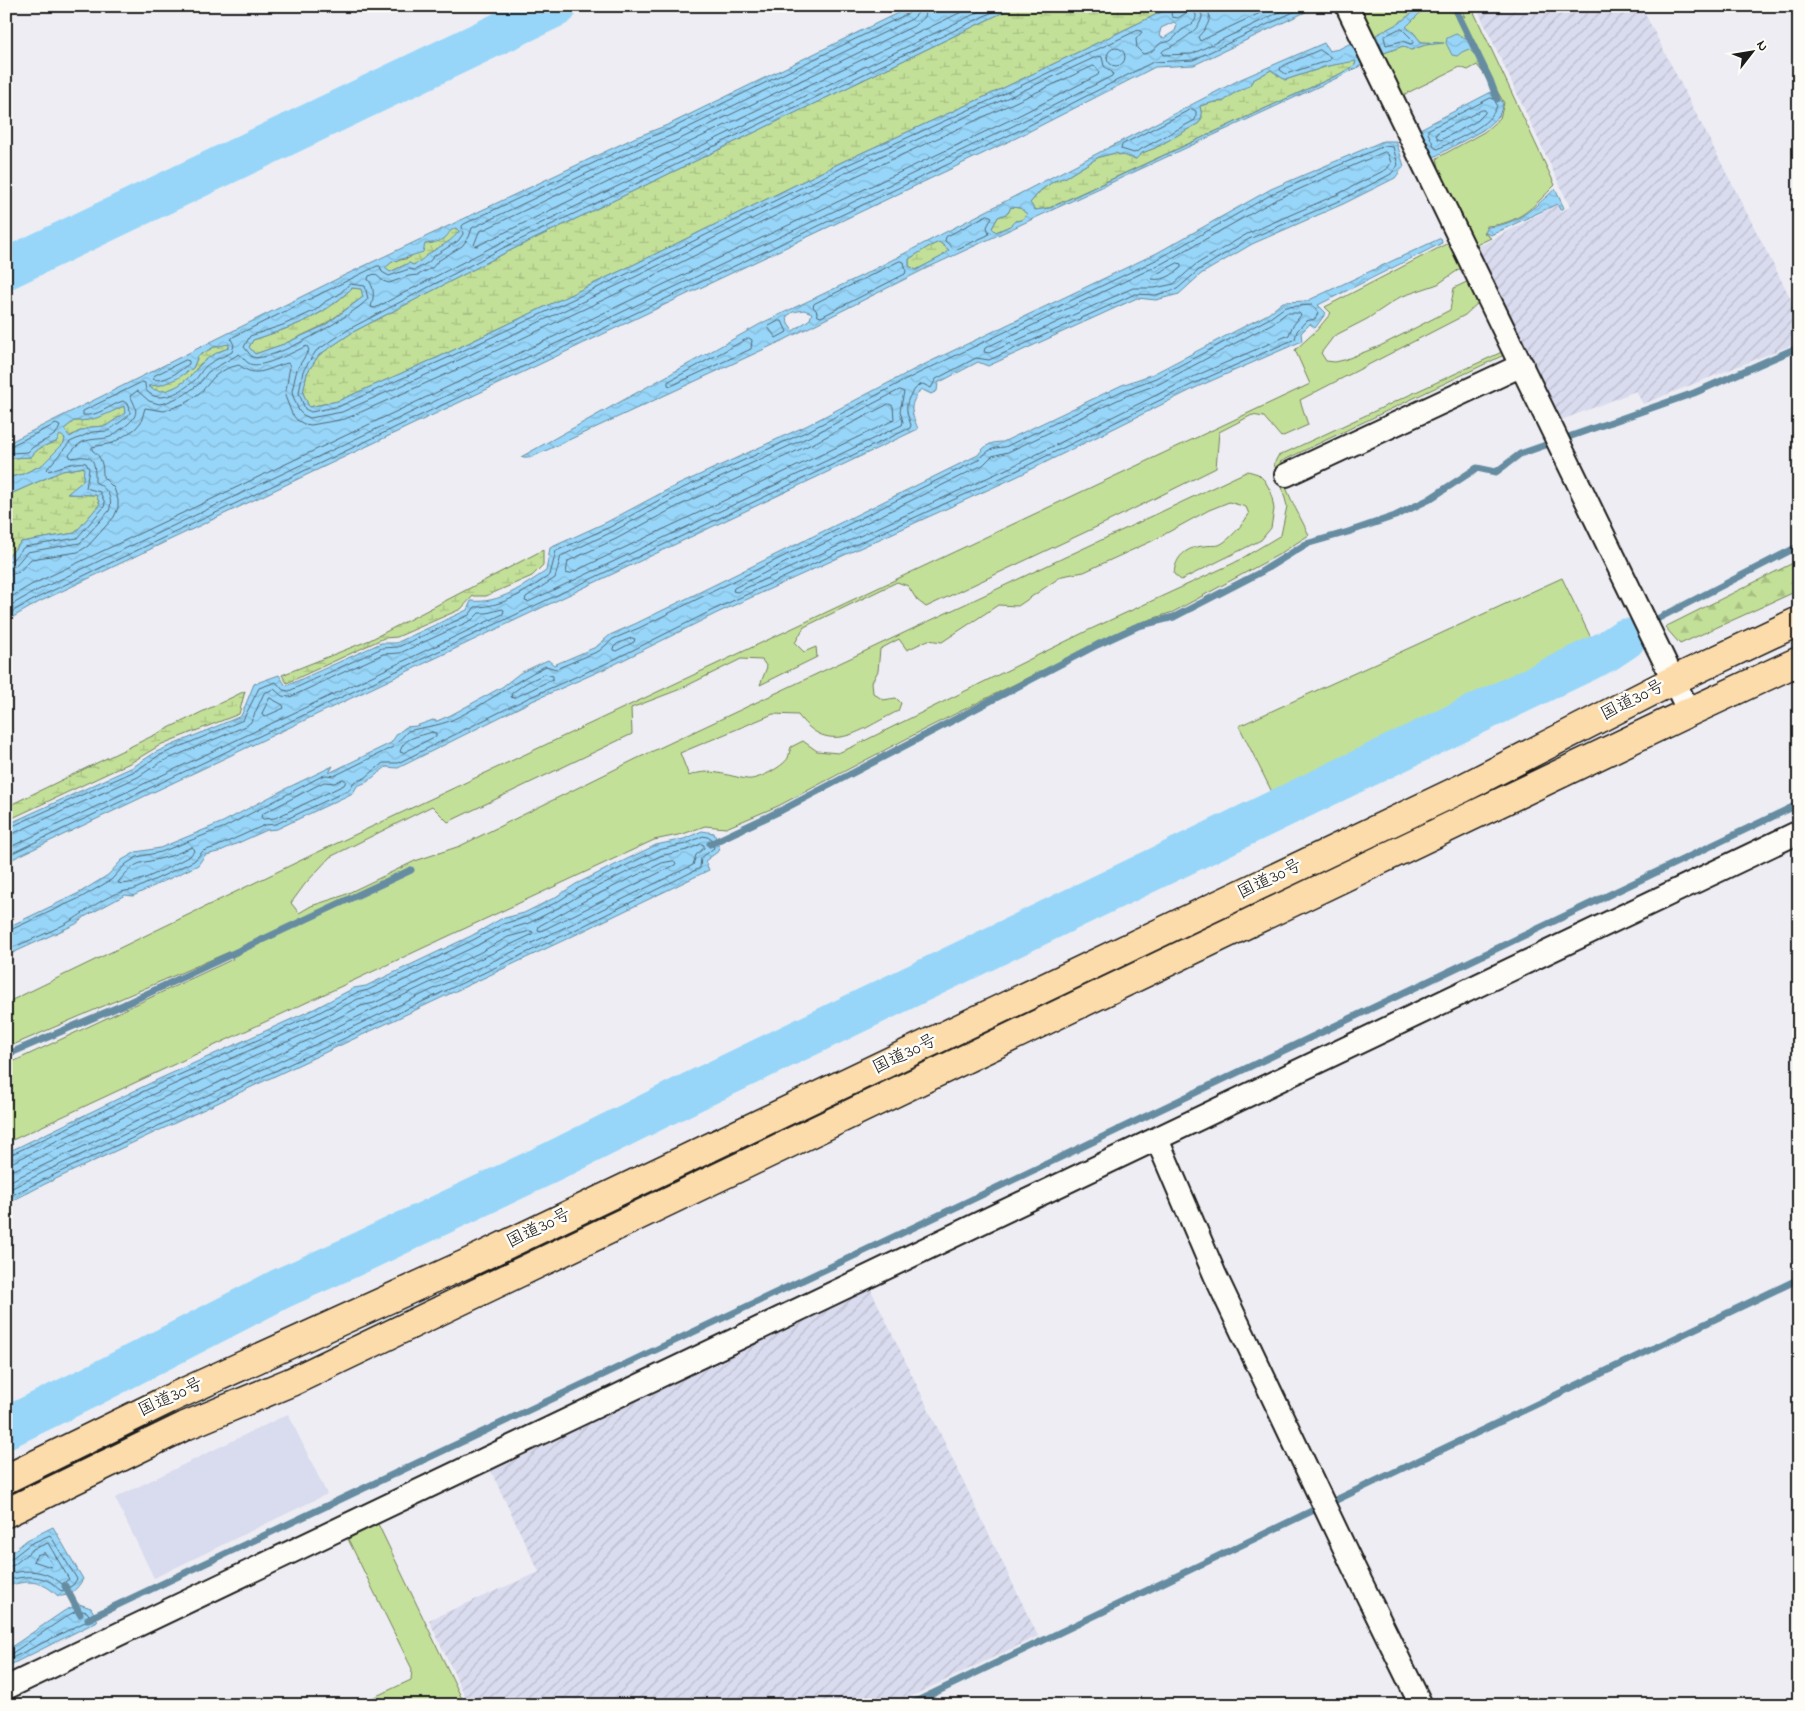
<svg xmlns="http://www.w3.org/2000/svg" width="1805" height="1711" font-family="'Indie Flower','Klee One',sans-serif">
<defs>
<pattern id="industrial-furrows" width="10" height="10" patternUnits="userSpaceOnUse" patternTransform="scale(1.25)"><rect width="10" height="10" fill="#d9dbee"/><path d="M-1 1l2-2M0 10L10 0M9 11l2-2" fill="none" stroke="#babbcc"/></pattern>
<pattern id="forest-firs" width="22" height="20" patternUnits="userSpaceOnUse" patternTransform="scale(1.25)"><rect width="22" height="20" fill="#c3e098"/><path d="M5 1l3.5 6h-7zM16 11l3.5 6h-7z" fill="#a7c082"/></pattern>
<pattern id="wetland-marsh" width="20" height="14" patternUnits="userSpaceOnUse" patternTransform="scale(1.25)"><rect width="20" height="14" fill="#c3e098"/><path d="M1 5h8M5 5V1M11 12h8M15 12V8" fill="none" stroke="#a7c082"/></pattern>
<pattern id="water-waves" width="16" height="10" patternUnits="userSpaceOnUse" patternTransform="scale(1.25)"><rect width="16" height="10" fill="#98d6f9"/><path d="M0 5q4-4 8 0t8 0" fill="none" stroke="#82b7d5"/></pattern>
</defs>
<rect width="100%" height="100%" fill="#ededf3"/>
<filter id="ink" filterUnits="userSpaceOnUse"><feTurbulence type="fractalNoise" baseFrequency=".02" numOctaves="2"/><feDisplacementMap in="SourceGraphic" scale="10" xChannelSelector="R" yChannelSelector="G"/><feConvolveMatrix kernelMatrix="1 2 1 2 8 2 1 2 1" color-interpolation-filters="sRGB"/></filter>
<g filter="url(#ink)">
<path fill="#d9dbee" d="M288,1414L327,1494L154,1578L115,1498Z"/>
<path fill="url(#industrial-furrows)" d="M1476,6H1641L1799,315V342L1643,404L1636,391L1559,421L1476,248L1556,205L1560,212L1570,207Z
M870,1288L1038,1636L893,1705H469L429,1620L539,1572L491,1471Z"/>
<path fill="#c3e098" stroke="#707e5a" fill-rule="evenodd" d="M1355,6H1424L1412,13L1399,23L1377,35L1384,53L1403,46L1411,50L1425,45L1439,43L1421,42L1413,32L1406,27L1427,6H1446L1465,17L1459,6H1471L1555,185C1534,206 1519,224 1487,226L1484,233L1491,238L1474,246L1441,177L1437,158L1484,132L1500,118L1504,103L1496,89L1477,65L1468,70L1460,67L1401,96Z
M1452,241L1464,266L1438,284L1400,297L1367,319L1334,336L1321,353L1326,361L1335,362L1344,360L1380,346L1450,310L1454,288L1471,280L1506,354L1280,462C1282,487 1298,512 1309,535L1278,555L1173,612L1133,625L925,729L778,806L726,828L705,826L683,834L654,840L6,1143V1065L233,959L229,952L6,1048V1003L314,854L1310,384L1295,350L1317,330L1331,313L1325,307ZM1480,301L1504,351L1278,456L1274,464L1282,487L1287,506L1281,535L1234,563L1091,629L852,747L838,753L817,751L803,741L791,747C790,750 789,755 788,758C783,767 756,781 747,779C727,776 709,767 689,776L680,753L773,714L798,715C830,758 861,729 898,711L901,703L896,698L883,700L873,693L872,682L878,671L880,649L899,639L907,650L928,640L942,642L998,605L1018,606L1062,576L1084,572L1152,541L1209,510L1229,502L1246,507L1249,514C1244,523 1229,541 1219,545C1215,546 1208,545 1204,546C1186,547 1175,557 1174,574L1181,580L1261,540L1271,528L1274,509L1271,492L1265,481L1258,474L1248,471L636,759L460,846L415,861L342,896L311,906L299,913L291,903L305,884L330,857L432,806L448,822L632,734L631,708L678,690L741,659L762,660L767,667L760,685L817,657L816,647L804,652L795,643L804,627L897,582L908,586L917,600L926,607L1107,522L1216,468L1219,432L1252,415L1264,417L1281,437L1308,425L1300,400L1465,315Z
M1562,578L1592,640L1272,792L1239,726Z
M378,1524L465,1705H357L411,1680L412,1669L348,1539Z"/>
<path fill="url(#forest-firs)" stroke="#707e5a" d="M1799,560V590L1680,644L1665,627Z"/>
<path fill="url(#wetland-marsh)" stroke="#707e5a" d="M1016,6H1174L993,93L844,161L631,266L441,356L338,401L309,407L303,393L307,373L319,355L353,332L505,253Z
M1356,60L1355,65L1340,74L1049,208L1035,210L1030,203L1041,190L1054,181L1066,177L1099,157L1115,153L1136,159L1142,153L1155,148L1199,123L1202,117L1200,106L1214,102L1224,101L1234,93L1249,86L1253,80L1271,70L1285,80L1328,66Z
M1011,207L1020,208L1027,214L1022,220L1015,221L1010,226L996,232L992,228L998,217L1008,213Z
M456,228L459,231L455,238L446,244L431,252L427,258L413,265L409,263L390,272L384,268L392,262L409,258L425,244L433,243L450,231Z
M939,242L949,250L941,257L916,270L909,266V259L928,247Z
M352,288L362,289L363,297L324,325L284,344L255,354L249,347L253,340C292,327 322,318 352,288Z
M229,343V348L220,351L200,364L191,376L178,386L161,393L154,391L148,385H161L193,368L198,356L214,347Z
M124,406L125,413L106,426L91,427L78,432L69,437L64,429L74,421C95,421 105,414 124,406Z
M60,434L65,438L64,443L42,465L23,474L10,477L6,473V462L11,458L31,457C37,448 45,445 56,442Z
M85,467L83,481L68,494L96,495L100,504L75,533L21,542L6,559V496L62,471Z
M543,550V565L532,576L486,596H473L461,609L397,637L384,638L287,683L282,675L370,640Z
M245,691L239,714L162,744L132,762L6,821V807Z"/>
<path fill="url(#water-waves)" stroke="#668ca1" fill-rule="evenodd" d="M912,6H1016L505,253L353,332L319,355L307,373L303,393L309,407L338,401L441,356L631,266L844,161L993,93L1174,6H1318L1194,65L1155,67L1020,136L39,602L6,621V559L21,542L75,533L100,504L96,495L67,494L83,481L84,467L62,471L6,496V473L11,477L23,474L42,465L64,443L65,438L60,435L56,442C45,445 37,448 31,457L12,458L6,462V444L343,276L634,138L670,124ZM1174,22L1177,25L1175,31L1164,38L1159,36L1161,28ZM456,228L459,231C452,241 443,245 433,251C426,255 422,261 413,265L409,263L390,272L385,268L392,262L423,252L425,244C432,243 441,242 446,237C450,232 450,230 456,228ZM352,288L361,289L363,297L324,326L284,344L255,354L249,347L253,340C292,327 321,318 352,288ZM229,344V348C219,351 208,357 201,364C197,368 194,373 190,376C179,387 162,397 148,386L161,385L178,378L193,368L198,356L214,347ZM124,406L125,413L106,426L91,427L78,432L70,437L64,429L74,421C96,421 104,415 124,406Z
M1424,6H1427L1406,27L1413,32L1421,42L1444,43L1425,45L1411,50L1403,46L1384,53L1376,35L1399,23L1412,13Z
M1456,34L1475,44L1481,55L1476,56L1469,49L1462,52L1457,56L1452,55L1446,43L1447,38Z
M1353,42L1362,65L1339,77L927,268L786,339L532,457H521L764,322L861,276L1241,79L1324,43L1329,51L1339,49ZM1356,61L1355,65L1340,74L1050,208L1035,210L1030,203L1041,190L1054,181L1066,177L1099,157L1115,153L1136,159L1142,153L1155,148L1199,123L1202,117L1200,106L1214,102L1224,101L1234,93L1249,86L1253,80L1271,70L1285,80L1328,66ZM1011,207L1020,208L1027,214L1022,220L1015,221L1010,226L996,232L992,228L998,217L1008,213ZM939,242L949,250L941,257L916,270L909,266V259L928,247ZM804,310L812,313L810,319L793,331L788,324L787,316L793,312Z
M1495,90L1503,104L1499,116L1483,130L1434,157L1420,129Z
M1383,141H1396L1404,166L1395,178L1343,204L1252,244L1201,274L1179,294L1156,300L1137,298L988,366L978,362L938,383L937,391L931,394L921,389C908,406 911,411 918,429L6,862V825L133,767L156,752L241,716L254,684L279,675L286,686L381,643H396L467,610L471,601C500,604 523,586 546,571L550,548L607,522L669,489L808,425L917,368L1157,253L1271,189Z
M1555,189L1564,208L1560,210L1557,204L1491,235L1485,233L1488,227C1517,225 1535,207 1555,189Z
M1441,238L1442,243L1318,305L1326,313L1315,328L1310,324L1301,333L1302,341L1197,387L1016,477L717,613L609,667L530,702L398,768L386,767L367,782L357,786L353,793L277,829L267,830L218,852L205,855L198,865L133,896L125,895L86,916L76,924L6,956V928L79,893L108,875L122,860L136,852L160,848L223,822L283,790L333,766L329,773L391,743L397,734L406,727L416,726L433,720L437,721L451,715L502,687L520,673L548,660L554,665L596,647L610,635L637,623L978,455C985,445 991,442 1003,442L1122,385L1153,374L1268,314L1283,302L1307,301Z
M702,831L714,833L720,850L705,861L709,870L577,934L45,1184L6,1204V1153L159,1079L314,1009L354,988L366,986L471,936L501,919L524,913L554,898L576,884L656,845L684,839Z
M53,1527L83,1579C77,1589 70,1597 58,1596C42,1580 27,1579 6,1587V1557L27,1540Z
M79,1604L91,1608L98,1621L8,1666L6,1662L7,1650L64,1611Z"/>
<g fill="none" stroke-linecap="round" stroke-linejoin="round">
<path stroke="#4e6674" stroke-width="1" d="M919,6L918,13L912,19L675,134L638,149L472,228L469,237L462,246L438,261L432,268L418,275L409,276L389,283L383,281L375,274L369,276L368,279C375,288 374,297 371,307L375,308L500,243L991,6
M927,6L925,17L916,25L678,140L641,155L479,232L474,245L477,246L686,144L974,6
M1005,6L503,248L351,328L316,351L303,371L299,393L305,409L311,412L340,406L443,360L633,271L847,165L995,98L1138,30L1142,32L1136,39L1137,48L1143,54C1152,53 1154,49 1160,44C1162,42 1164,43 1167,42C1174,40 1177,34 1182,30C1188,26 1197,24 1196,14L1191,10L1178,18L1172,17L1171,14L1175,6
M1197,6L1202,15C1202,28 1183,40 1172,46C1168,49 1165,48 1162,52L1163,55L1192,54L1292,6
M1207,6C1213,20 1207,27 1198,37L1200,41L1275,6
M1399,29H1402L1413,40V43L1410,44L1402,41L1386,45L1384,37Z
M1107 57a9 9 0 1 1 18 0a9 9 0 1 1-18 0Z
M1320,50L1330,57V60L1286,74L1280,70L1281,67Z
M1491,98L1494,99L1497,105C1492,126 1456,139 1438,149L1435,148L1428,133V130Z
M1192,109L1196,111V117L1195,120L1134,153L1121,149L1122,145Z
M1482,110H1485V113L1477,121L1441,140L1438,139L1436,135L1437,133Z
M1385,152L1388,154L1391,163L1387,169L1338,194L1247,234L1195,265L1174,284L1155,288H1133L989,353L984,352L985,348L1163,263L1277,199Z
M988,215L992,217L987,227L989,233L988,235L955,250L945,241L946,237Z
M900,261L904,262L906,271L905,274L821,317L818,316L816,310L813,307L814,304Z
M1178,263L1181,264V267C1173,275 1164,281 1152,279L1153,276Z
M350,284L365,286L368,299C353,315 271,364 252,357L244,347L250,336L283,325L316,310L326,301L338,295Z
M1287,313H1299L1301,315L1292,327L1289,335L1193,377L1011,467L737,592L733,591L734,588L983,465L992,456L1008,452L1126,396L1159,384L1273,323Z
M779,321H782L787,332L776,338L768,327Z
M749,338L752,340L751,349L671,386L668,385V382Z
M186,360L189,361V364C179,371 165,383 153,379L154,376Z
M900,390L904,392L900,411L903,422L902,425L528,602L525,601L526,597L555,578L561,556L612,532L674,499L813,435Z
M889,404L893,406L894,419L892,421L569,574L566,573L568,561L616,539L678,506L816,442Z
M6,448L56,424L60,426C57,440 37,440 28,452L11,453L6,456
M6,562L12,560L24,547L77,538L104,507L105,503L100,492L86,488L89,469L86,463C75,461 60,467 49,471L47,469L70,442L92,432L108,431L127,417L130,413L129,405L123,401C110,405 97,417 83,415V411L142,382L145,383C145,389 147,393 152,395C165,402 185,389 195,380C199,376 201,371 205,367C213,360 223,357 232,352L234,345L231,339L233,337L377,266H380L382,272L389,276L409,269L415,270L429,262L434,256L458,241L463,234L462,226L464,224L636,143L672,128L909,13L912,10L913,6
M6,568L15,566L27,552L80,543L109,511C114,498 106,487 95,482C95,460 95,454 71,458L69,455C73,450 77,445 83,442C92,438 101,440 110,437C115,435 118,430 123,428C138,417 139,411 130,396L137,391L139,392L149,401L159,404L165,403L184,395L199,384L208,372L239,354C243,356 245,362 250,364C262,369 295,351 307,346L309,350L297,369L292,391L293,396L299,411L303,415L310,418L342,412L446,366L635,277L849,171L1098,56L1102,57L1104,66L1113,73L1112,76L1015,125L34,592L6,608
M6,576L19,572L31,559L78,552L88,546L114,517L118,508V500L114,488L103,477C103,465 102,457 92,450V447L113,443L135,429L141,422L145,408L164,411L186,403L203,390L213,378L219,373L228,368L239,365C257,380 269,367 288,363L290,366L285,396L292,414L297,420L304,424L311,425L345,419L449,373L639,283L852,178L1093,66L1096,67L1099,72L1098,75L1012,119L31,585L6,600
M6,615L37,598L1018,131L1153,62L1193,60L1306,6
M632,638L635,639L634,642L616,651L613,650V648L617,644Z
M545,674L553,676V679L514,698L511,697L512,693L526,683Z
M270,698L283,705L284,708L264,717L262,714Z
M432,732L436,733V736L403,753L400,752C404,736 419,737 432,732Z
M343,779L346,781L344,785L275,818L263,819L261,817L262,814L324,782L334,783Z
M6,829L135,771L158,756L243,720L259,688L276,682L283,690L289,691L382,648L398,647L469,615L475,607C503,607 527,591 550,575L556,551L610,527L672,493L810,430L919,373L1160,258L1274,193L1384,146L1393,147L1398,165L1391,174L1341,200L1249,239L1199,270L1177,289L1156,295L1135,294L989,360L976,358L936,379L931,388L923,384L919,385C905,399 904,407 911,425L910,428L6,856
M6,835L12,834L138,777L161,762L246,726L251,722L264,693L274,689L282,696L290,697L383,654L400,653L472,620L479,613H487L502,609L504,610L503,614L6,849
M192,847L195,850L190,856C174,864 134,888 118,883L119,881C138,859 137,865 163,858C173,856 182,851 192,847Z
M674,861L676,863L675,865L541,931L538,930L539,926L586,900L662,863Z
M6,932L82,897L111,880L126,864L137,857L161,852L225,827L322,776L326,775L334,776L393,747L408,731C423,727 438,726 452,720C485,705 513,682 546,666L556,669L599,651L613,639L639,628L980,459C990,449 991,448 1005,447L1124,390L1156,378L1270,318L1285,307L1312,305L1318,313L1315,319L1306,321L1297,331L1295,339L1195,383L1014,472L715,609L607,663L528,698L398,763H383L365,778L354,782L349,790L276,824L265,825L216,847L203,851L194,861L133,890C112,891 91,908 74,919C53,932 28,940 6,951
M6,1157L161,1083L316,1014L356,993L368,990L473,940L503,924L526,917L557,902L579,888L658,850L686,844L703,836L711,838L714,848L701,858L700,868L575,930L43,1180L6,1198
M6,1163L13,1162L164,1089L319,1019L358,999L371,996L476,946L506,930L529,923L560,907L582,894L660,856L687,850L701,844L704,845V848L696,855L693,865L572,924L40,1174L6,1191
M6,1171L16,1169L167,1096L322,1026L361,1006L374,1003L479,953L508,937L530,931L533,932L531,935L6,1183
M45,1553L52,1564L51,1567L33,1561L37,1555Z
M6,1560L11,1559L30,1544L50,1535L77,1579L73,1585L63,1591C58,1590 57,1587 53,1584C40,1574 21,1576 6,1581
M6,1567L14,1565L33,1549L48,1543L69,1579L62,1584C46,1570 26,1568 6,1575
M6,1655L11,1654L67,1616L78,1610L87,1612L90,1617L89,1620L6,1661"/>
<path stroke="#668ca1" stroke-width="7" d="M1454,6L1490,80L1497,99
M1625,639L1659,618L1799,546
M710,844L782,810L1097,645L1138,626L1174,617L1261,572L1306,544L1348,532L1395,516L1428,500L1477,468L1496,472L1520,454L1694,393L1799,347
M6,1055L123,1005L411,870
M1334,1501L1799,1279
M65,1586L80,1614
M88,1619L883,1242L1799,804
M909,1705L1316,1509"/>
<path stroke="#98d6f9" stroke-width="41" d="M6,269L557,6
M6,1428L90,1387L282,1288L349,1258L550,1163L688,1094L1607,651L1625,639"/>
<g stroke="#1c1c1c" stroke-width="26">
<path id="minor" d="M1347,6L1689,712
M1286,475L1522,365
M1157,1139L1215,1275L1352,1564L1421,1705
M6,1688L1799,832"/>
</g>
<g stroke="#1c1c1c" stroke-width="31">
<path id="highway" d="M6,1479L169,1399L470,1262L1463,788L1674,680L1799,621
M6,1513L185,1426L291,1382L1689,712L1799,661"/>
</g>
<use href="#minor" stroke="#fdfcf7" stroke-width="22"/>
<use href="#highway" stroke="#fddcac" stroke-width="28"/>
</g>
</g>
<g text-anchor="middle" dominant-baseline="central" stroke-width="5" stroke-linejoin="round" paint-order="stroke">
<g font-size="18" fill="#1c1c1c" stroke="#fdfcf7">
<text transform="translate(1633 701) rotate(-27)">国道30号</text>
<text transform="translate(1270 880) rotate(-26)">国道30号</text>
<text transform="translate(905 1055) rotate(-26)">国道30号</text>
<text transform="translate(539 1229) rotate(-26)">国道30号</text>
<text transform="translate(171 1398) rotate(-25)">国道30号</text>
</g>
</g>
<rect width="1805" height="1711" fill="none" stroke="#fdfcf7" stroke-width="25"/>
<rect x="12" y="12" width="1780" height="1686" fill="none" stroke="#1c1c1c" stroke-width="2" filter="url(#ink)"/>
<g transform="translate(1752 52) rotate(59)" stroke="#fdfcf7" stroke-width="4" paint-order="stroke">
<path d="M0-4L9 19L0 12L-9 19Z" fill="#1c1c1c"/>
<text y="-8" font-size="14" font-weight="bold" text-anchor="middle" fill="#1c1c1c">N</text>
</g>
</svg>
